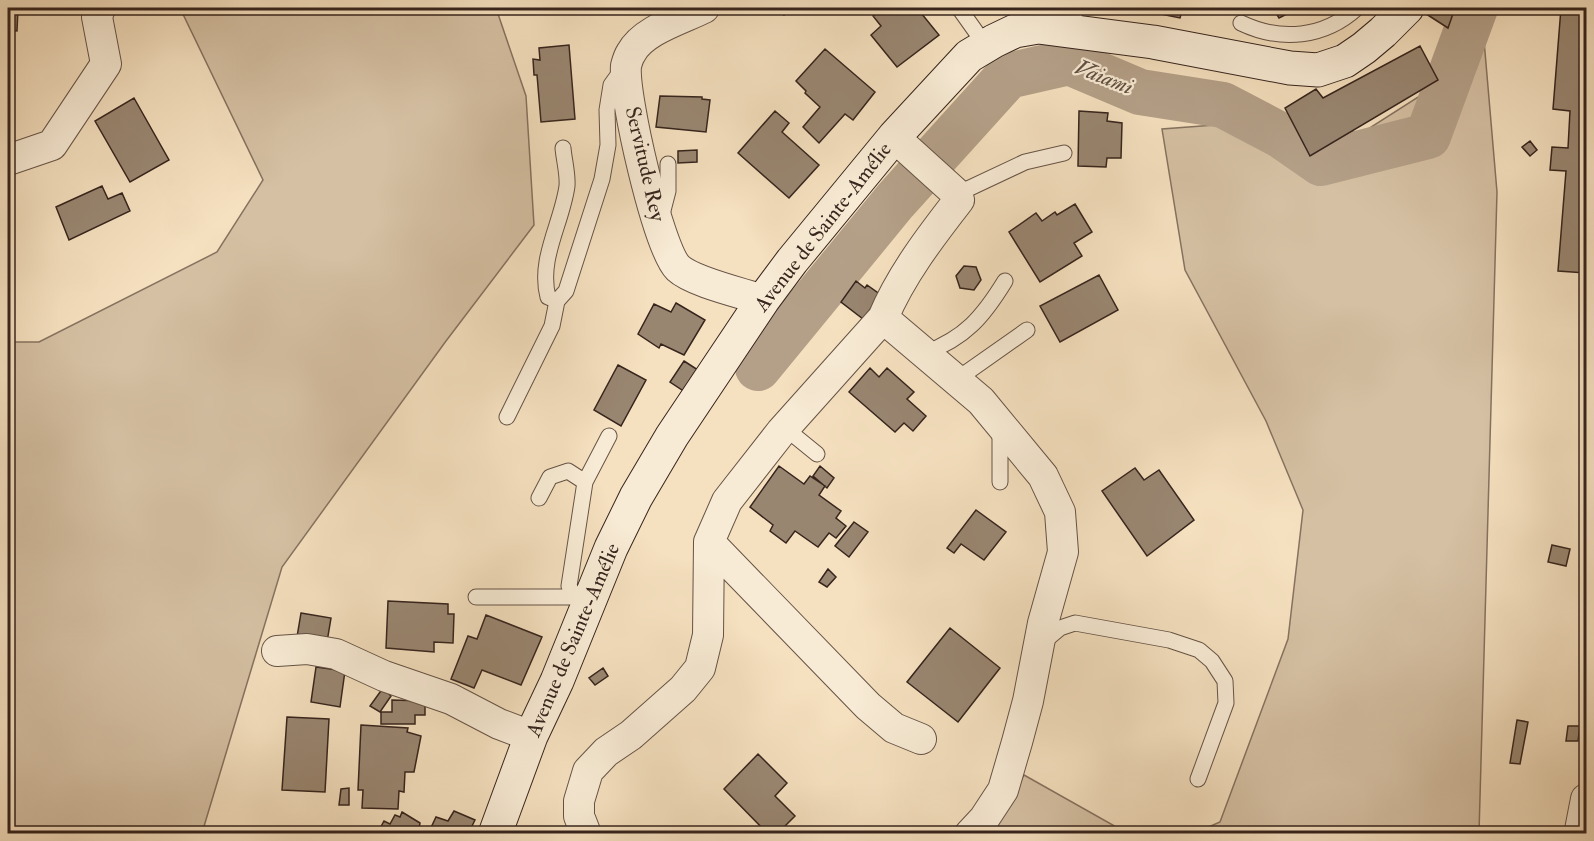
<svg xmlns="http://www.w3.org/2000/svg" width="1594" height="841" font-family="'IM FELL Double Pica',serif">
<rect width="100%" height="100%" fill="#f5e0bf"/>
<filter id="stains"><feTurbulence type="fractalNoise" baseFrequency=".00333" numOctaves="4"/><feColorMatrix values="0 0 0 0 .2 0 0 0 0 .09 0 0 0 0 .02 0 0 0 .5 -.17"/></filter>
<radialGradient id="worn" r=".72"><stop offset=".6" stop-color="#630" stop-opacity="0"/><stop offset="1" stop-color="#630" stop-opacity=".3"/></radialGradient>
<path fill="#d5c0a3" stroke="#867260" stroke-width="1.5" d="M180,8H496L526,96L534,225L446,341L282,567L202,833H8V342H39L217,252L263,180Z
M1482,17L1497,192L1479,833H1195L1220,822L1288,639L1303,510L1266,421L1185,270L1162,129L1283,120L1362,133L1434,87Z
M1024,775L1127,833L993,834Z"/>
<g fill="none" stroke-linecap="round" stroke-linejoin="round">
<path stroke="#b4a088" stroke-width="46" d="M758,368L895,201L1008,76L1069,62L1140,92L1223,105L1282,136L1321,163L1428,136L1475,8"/>
</g>
<path fill="#998671" stroke="#36241d" stroke-width="1.5" d="M8,8H18L17,31L8,30Z
M776,8H792L784,15Z
M884,8H917L939,35L897,67L871,35L881,26L873,16Z
M985,8H1004L986,12Z
M1131,8H1183L1180,18Z
M1273,8H1299L1279,18Z
M1422,8H1455L1448,28L1420,10Z
M1561,8H1586V273L1558,271L1566,171L1550,170L1552,147L1568,148L1570,111L1553,109Z
M569,45L575,119L541,122L537,75H534L533,59L540,60L539,48Z
M1420,46L1438,80L1310,156L1285,108L1316,89L1323,98Z
M825,49L875,92L853,120L845,114L819,143L803,127L820,107L805,93L806,91L796,81Z
M660,96L702,97V99L710,100L706,132L656,127Z
M134,98L169,160L130,182L95,121Z
M775,111L789,123L782,132L819,165L789,198L738,153Z
M1079,111L1108,113L1107,121L1122,123L1121,158H1107L1106,167L1078,166Z
M1530,141L1537,150L1530,156L1522,147Z
M697,150V162L678,163V151Z
M102,186L108,199L122,193L130,211L69,240L56,207Z
M1075,204L1092,232L1074,243L1082,256L1040,282L1009,232L1036,213L1042,221L1055,212L1057,215Z
M964,266L976,267L981,280L974,290L960,288L956,276Z
M1099,275L1118,310L1060,342L1040,306Z
M856,281L865,288L867,285L881,295L863,319L841,302Z
M676,303L705,320L684,355L661,344L659,348L638,334L654,304L671,312Z
M684,361L698,370L685,392L670,382Z
M618,365L646,380L621,426L594,410Z
M870,368L879,377L887,368L914,392L907,399L926,416L913,431L904,423L895,432L849,392Z
M779,466L804,484L810,476L825,486L819,495L841,511L836,518L846,526L836,538L829,533L818,547L795,531L786,543L770,531L773,525L750,507Z
M820,466L834,478L827,488L813,476Z
M1135,468L1144,480L1159,470L1194,520L1147,556L1102,491Z
M976,510L1006,532L984,560L961,544L954,553L947,548Z
M854,522L868,532L849,557L835,546Z
M1552,545L1570,549L1566,566L1548,562Z
M828,569L836,577L827,587L819,582Z
M388,601L448,604V614H454L453,643L434,642V652L386,648Z
M301,613L331,618L327,642L297,637Z
M486,615L542,637L521,685L482,670L474,688L451,679L468,636L477,639Z
M950,628L1000,668L958,722L907,682Z
M316,667L345,671L340,707L311,702Z
M603,668L608,676L595,685L589,678Z
M383,688L391,696L380,712L370,706Z
M392,700L425,701V715H415V724H381V712H392Z
M287,717L329,719L325,792L282,790Z
M1517,720L1528,722L1520,764L1510,763Z
M361,725L408,728L407,732L421,736L414,772H405L404,792L399,791L398,809L362,808L363,790H358Z
M1568,726H1580L1578,741H1566Z
M758,754L787,783L775,796L795,816L777,834H768L724,789Z
M349,788V805H339L341,789Z
M454,811L475,820L468,834H428L436,817L448,821Z
M402,812L420,823L419,829L424,832L423,834H377L384,821L390,824L395,815L400,817Z
M1491,830L1516,834H1491Z"/>
<g fill="none" stroke-linecap="round" stroke-linejoin="round">
<g stroke="#665346" stroke-width="17">
<path id="lane" d="M959,8L986,46
M1074,8L1075,31
M1241,23C1281,42 1324,38 1357,8
M563,148C564,160 568,174 567,186C562,223 538,259 548,297L557,301L566,291L602,179L608,145L607,110L611,85L624,67
M957,194L1025,162L1064,153
M661,218L668,191V164
M925,353C965,338 983,317 1005,281
M956,380L1027,330
M507,417L552,326L557,301
M785,428L817,454
M1000,482V430
M539,498L550,477L568,471L585,482
M476,597H575L584,599
M575,597L569,586L585,482L609,436
M1041,644L1060,628L1075,623L1169,640L1199,650L1212,661L1225,681L1226,703L1198,779"/>
</g>
<g stroke="#665346" stroke-width="32">
<path id="street" d="M704,8C682,19 643,30 631,53C629,56 627,62 626,66C623,95 658,248 678,268C693,282 742,293 763,300
M894,137L957,194L959,200C931,236 901,275 883,318L781,432L727,501L709,542L868,706L894,728L921,739
M8,160L52,145L106,64L97,17L100,8
M883,318L981,401L1043,476L1060,512L1063,552L1043,623L1028,701L1017,742L1003,790L984,819L970,834
M277,651L307,649L336,654L384,676L451,699L499,724L531,736
M1580,830L1586,799
M586,834L579,816V801L588,771L606,752L631,735L683,689L700,668L708,635L709,542"/>
</g>
<g stroke="#36241d" stroke-width="35">
<path id="secondary" d="M495,834L531,736L557,681L611,548L636,497L672,436L763,300L792,261L894,137L969,56L994,41L1015,31L1038,27L1153,42L1290,68L1318,70L1345,61L1364,48L1383,32L1407,8"/>
</g>
<use href="#lane" stroke="#f8ebd5" stroke-width="15"/>
<use href="#street" stroke="#f8ebd5" stroke-width="30"/>
<use href="#secondary" stroke="#f8ebd5" stroke-width="33"/>
</g>
<g text-anchor="middle" dominant-baseline="central" stroke-width="4.5" stroke-linejoin="round" paint-order="stroke">
<g font-size="21" fill="#36241d" stroke="#f8ebd5">
<text transform="translate(645 164) rotate(77)">Servitude Rey</text>
<text transform="translate(823 227) rotate(-52)">Avenue de Sainte-Amélie</text>
<text transform="translate(573 640) rotate(-67)">Avenue de Sainte-Amélie</text>
</g>
<g font-size="22" font-style="italic" fill="#624f42" stroke="#f8ebd5">
<text transform="translate(1104 77) rotate(21)">Vaiami</text>
</g>
</g>
<rect width="1594" height="841" fill="none" stroke="#f5e0bf" stroke-width="30"/>
<rect x="9" y="9" width="1576" height="823" fill="none" stroke="#36241d" stroke-width="3"/>
<rect x="15" y="15" width="1564" height="811" fill="none" stroke="#36241d" stroke-width="1.5"/>
<rect width="100%" height="100%" filter="url(#stains)"/>
<rect width="100%" height="100%" fill="url(#worn)"/>
</svg>
